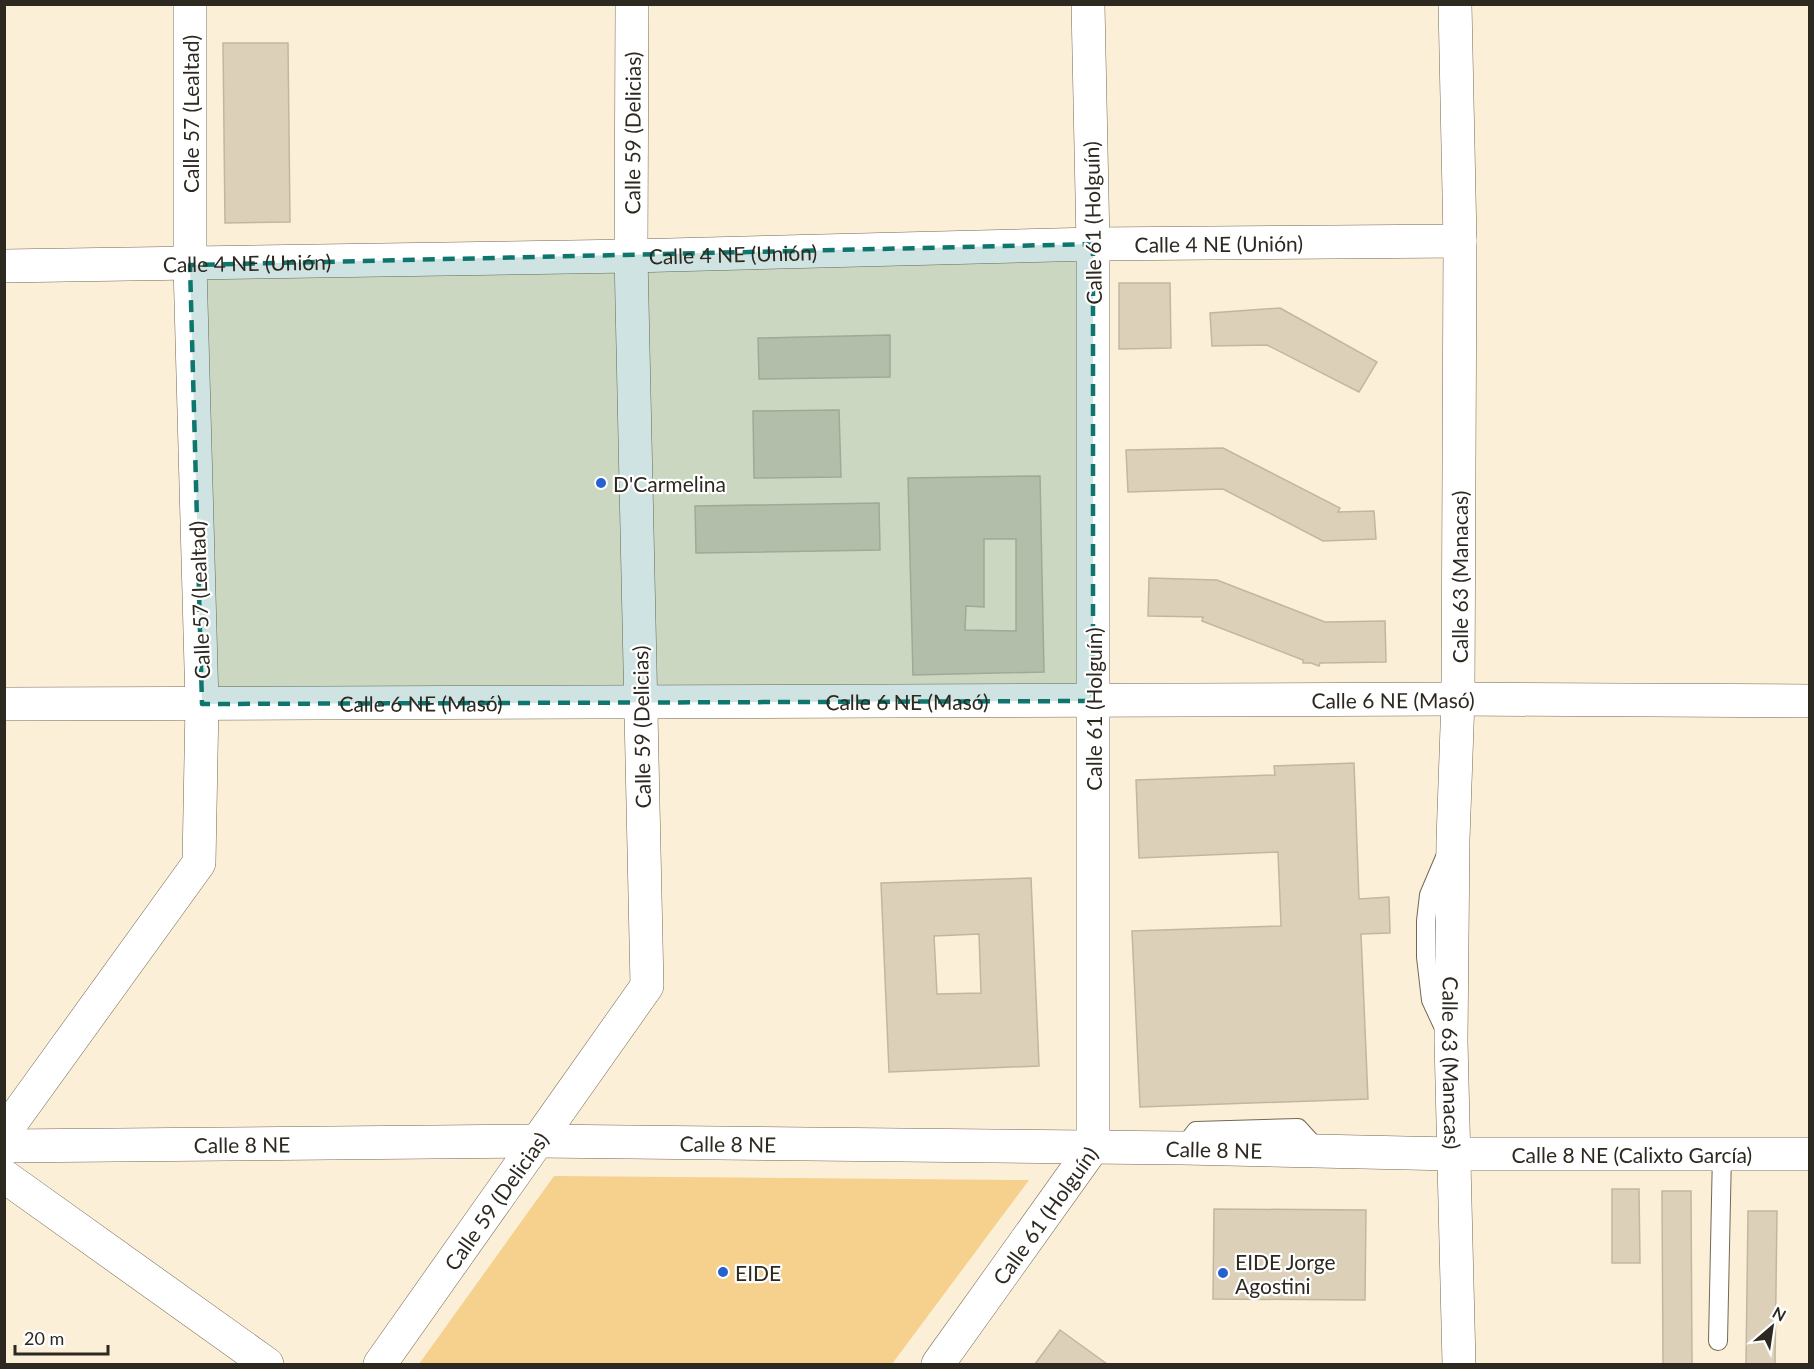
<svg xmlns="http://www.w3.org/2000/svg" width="1814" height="1369" font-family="Lato,sans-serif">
<rect width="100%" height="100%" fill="#fcefd8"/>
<path fill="#f6d08d" d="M554,1176L1029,1180L892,1364H419Z"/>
<path fill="#ddd0b9" stroke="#c3b6a0" stroke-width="1.5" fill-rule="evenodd" d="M223,43H288L290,222L225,223Z
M1119,283H1170L1171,348L1119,349Z
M1280,308L1377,362L1359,392L1267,345L1212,346L1210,313Z
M890,335V377L759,379L758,338Z
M839,410L841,477L754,478L753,411Z
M1223,448L1340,508L1338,512L1374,511L1376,539L1323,541L1223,489L1128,492L1126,450Z
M1040,476L1044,672L913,675L908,478ZM984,539H1016V631L965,630L966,606L984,607Z
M879,503L880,550L696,553L695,506Z
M1149,578L1217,580L1325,622L1385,621L1386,662L1320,663L1319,666L1311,663H1303V660L1202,621L1203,617L1148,616Z
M1354,763L1359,899L1389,897L1390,933L1361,934L1368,1099L1140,1107L1132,931L1281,926L1278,852L1139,858L1136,780L1275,775L1274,766Z
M1031,878L1039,1066L889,1072L881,883ZM979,934L981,993L937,994L934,936Z
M1612,1189H1639L1640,1263H1612Z
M1662,1191H1691L1692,1364H1663Z
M1214,1209L1366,1210L1365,1300L1213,1299Z
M1748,1211H1777L1775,1364H1746Z
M1060,1330L1107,1364H1035Z"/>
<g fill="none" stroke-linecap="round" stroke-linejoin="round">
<g stroke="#746854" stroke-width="20">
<path id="lane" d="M1445,1030L1431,1000L1426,957V921L1429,895L1446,855
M1183,1148L1196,1131L1298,1128L1319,1151
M1718,1341L1722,1153"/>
</g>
<g stroke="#746854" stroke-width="34">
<g id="street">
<path id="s1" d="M1455,4L1460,241L1458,699L1453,840L1451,1041L1459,1364"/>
<path id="s2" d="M4,266L631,256L1093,244L1460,241"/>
<path id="s3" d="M4,704L1458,699L1810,701"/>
<path d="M4,1133L199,863L202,704L190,265V4"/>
<path id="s4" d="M4,1146L538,1141L1183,1148L1453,1154H1810"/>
<path d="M4,1176L267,1364"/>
<path id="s5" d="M380,1364L647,986L631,256L632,4"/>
</g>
</g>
<g stroke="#746854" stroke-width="34">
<g id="secondary">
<path id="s6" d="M938,1364L1093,1147V244L1088,4"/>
</g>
</g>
<use href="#lane" stroke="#fff" stroke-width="18"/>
<use href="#street" stroke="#fff" stroke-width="33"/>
<use href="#secondary" stroke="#fff" stroke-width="33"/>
</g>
<path fill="#0f766e" fill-opacity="0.2" stroke="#0f766e" stroke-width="4.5" stroke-dasharray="12 8" stroke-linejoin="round" d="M1093,244V701L202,704L190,265Z"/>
<g fill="#2562cf" stroke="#fff" stroke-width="2">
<circle cx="601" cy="483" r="6"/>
<circle cx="723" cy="1272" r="6"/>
<circle cx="1223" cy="1273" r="6"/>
</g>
<g text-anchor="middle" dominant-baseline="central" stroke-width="4.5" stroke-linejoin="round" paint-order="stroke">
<g font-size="21" fill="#2e2920" stroke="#fff">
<text transform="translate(190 114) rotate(-90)">Calle 57 (Lealtad)</text>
<text stroke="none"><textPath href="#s5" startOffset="1316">Calle 59 (Delicias)</textPath></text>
<text transform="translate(1092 223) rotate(-91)">Calle 61 (Holguín)</text>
<text stroke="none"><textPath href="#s2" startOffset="1215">Calle 4 NE (Unión)</textPath></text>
<text stroke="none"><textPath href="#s2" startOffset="729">Calle 4 NE (Unión)</textPath></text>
<text stroke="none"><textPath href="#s2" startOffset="243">Calle 4 NE (Unión)</textPath></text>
<text transform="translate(1459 577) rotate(-90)">Calle 63 (Manacas)</text>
<text transform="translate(199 600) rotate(-92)">Calle 57 (Lealtad)</text>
<text stroke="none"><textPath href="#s3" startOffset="1389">Calle 6 NE (Masó)</textPath></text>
<text stroke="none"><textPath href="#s3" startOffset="903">Calle 6 NE (Masó)</textPath></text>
<text stroke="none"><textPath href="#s3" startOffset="417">Calle 6 NE (Masó)</textPath></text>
<text transform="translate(1093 709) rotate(-90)">Calle 61 (Holguín)</text>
<text transform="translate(641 727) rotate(-91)">Calle 59 (Delicias)</text>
<text stroke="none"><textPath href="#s1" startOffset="1059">Calle 63 (Manacas)</textPath></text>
<text stroke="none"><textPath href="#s4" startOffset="724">Calle 8 NE</textPath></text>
<text stroke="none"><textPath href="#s4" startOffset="238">Calle 8 NE</textPath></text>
<text stroke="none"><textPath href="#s4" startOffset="1210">Calle 8 NE</textPath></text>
<text stroke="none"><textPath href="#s4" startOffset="1628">Calle 8 NE (Calixto García)</textPath></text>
<text stroke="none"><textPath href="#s5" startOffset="200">Calle 59 (Delicias)</textPath></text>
<text stroke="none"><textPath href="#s6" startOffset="183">Calle 61 (Holguín)</textPath></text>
</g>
<g font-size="21" fill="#2e2920" stroke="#fff" text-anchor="start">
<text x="613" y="483">D'Carmelina</text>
<text x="1235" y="1261">EIDE Jorge<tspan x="1235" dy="24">Agostini</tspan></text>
<text x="735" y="1272">EIDE</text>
</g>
</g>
<rect width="1814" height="1369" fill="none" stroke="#2e2920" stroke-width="12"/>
<g transform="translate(1772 1327) rotate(29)" stroke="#ffffff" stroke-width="4.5" paint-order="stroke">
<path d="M0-4.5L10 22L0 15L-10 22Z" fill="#2e2920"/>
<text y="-9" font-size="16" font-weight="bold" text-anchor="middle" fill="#2e2920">N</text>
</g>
<path d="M15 1345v9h93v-9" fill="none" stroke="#2e2920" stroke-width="3"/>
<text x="24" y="1345" font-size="18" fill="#2e2920" stroke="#ffffff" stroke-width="4.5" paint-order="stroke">20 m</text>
</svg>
